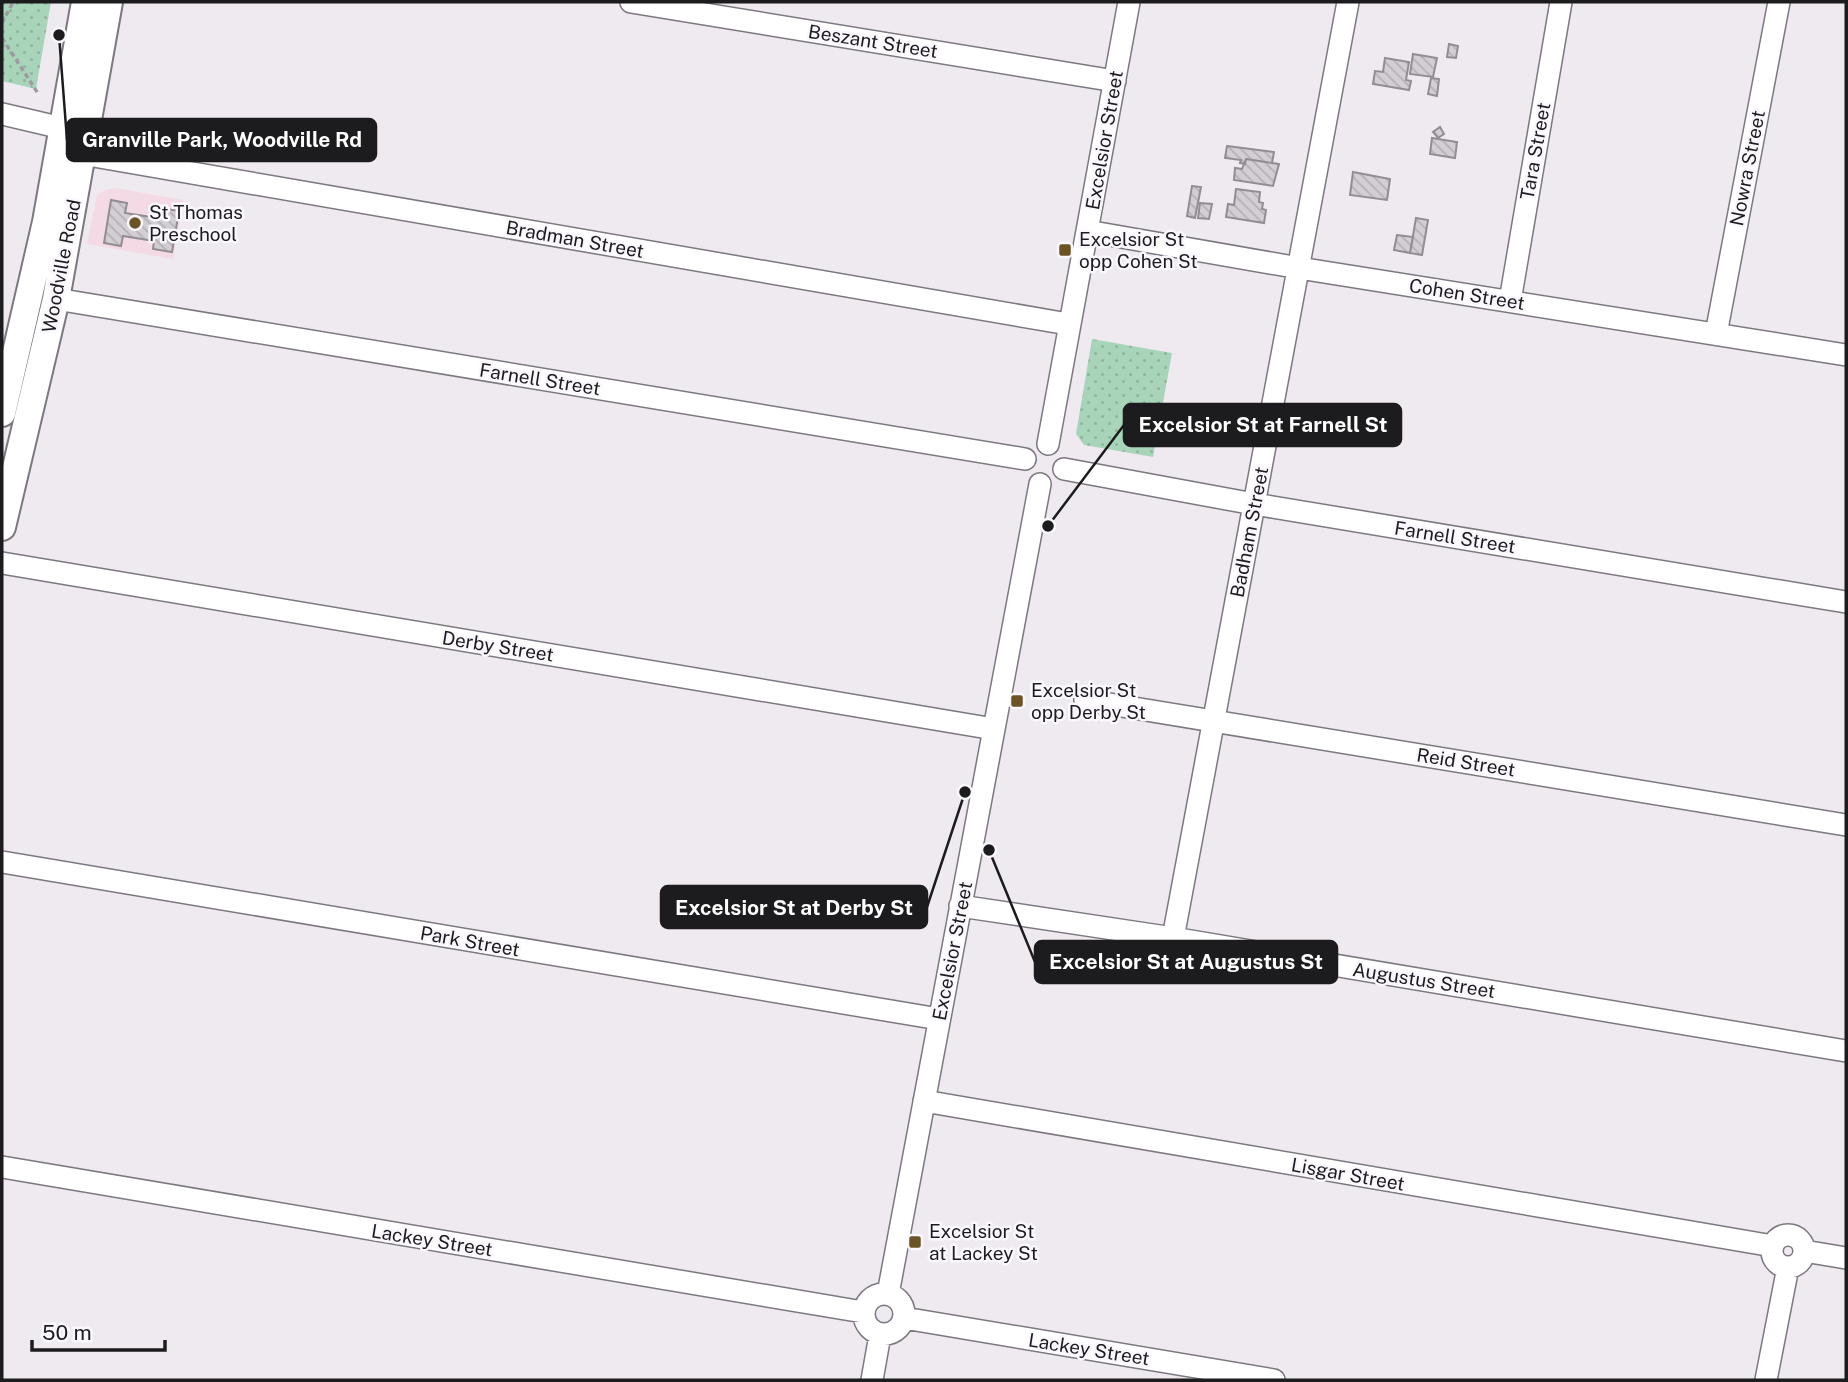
<svg xmlns="http://www.w3.org/2000/svg" width="1848" height="1382" font-family="'Public Sans',sans-serif">
<defs>
<pattern id="park-dots" width="8" height="8" patternUnits="userSpaceOnUse" patternTransform="scale(1.75)"><rect width="8" height="8" fill="#a8d5b9"/><path d="M2 2h.1M6 6h.1" fill="none" stroke="#90b69f" stroke-width="1.8" stroke-linecap="round"/></pattern>
<pattern id="building-back-hatch" width="6" height="6" patternUnits="userSpaceOnUse" patternTransform="scale(1.75)"><rect width="6" height="6" fill="#d3ced4"/><path d="M-1 5l2 2M0 0l6 6M5-1l2 2" fill="none" stroke="#b5b0b6"/></pattern>
</defs>
<rect width="100%" height="100%" fill="#eeeaf0"/>
<path fill="#f3dae4" d="M116,188L183,200L173,259L87,244L97,195L105,190Z"/>
<path fill="url(#park-dots)" d="M2,2H51L36,89L2,81Z
M1092,339L1172,353L1153,457L1084,445L1076,434Z"/>
<path fill="url(#building-back-hatch)" stroke="#928d93" stroke-width="2" d="M1449,44L1458,46L1456,58L1447,57Z
M1413,54L1437,58L1433,77L1410,74Z
M1385,58L1409,62L1406,80L1411,81L1409,90L1373,84L1375,71L1383,72Z
M1431,78L1439,79L1437,96L1428,94Z
M1440,127L1444,134L1438,138L1433,132Z
M1432,138L1457,142L1455,158L1430,154Z
M1227,146L1274,152L1272,163L1246,159L1245,164L1240,163L1241,160L1225,158Z
M1246,159L1279,164L1273,186L1234,180L1235,168L1242,169Z
M1353,172L1390,179L1387,200L1350,195Z
M1192,186L1201,187L1195,218L1187,216Z
M1236,189L1260,192L1259,202L1263,203L1262,209L1266,210L1264,223L1226,217L1228,204L1234,205Z
M111,200L127,203L125,213L158,218L160,208L179,211L172,252L153,249L154,241L123,236L121,246L104,243Z
M1200,203L1212,204L1209,219L1198,218Z
M1416,218L1428,220L1422,255L1410,253Z
M1397,235L1413,237L1410,253L1394,250Z"/>
<g fill="none" stroke-linecap="round" stroke-linejoin="round">
<g stroke="#7c787f" stroke-width="24">
<path id="minor" d="M631,2L1115,81
M2,114L62,128
M82,154L1068,324
M1087,231L1299,268L1846,355
M56,299L1025,459
M1510,301L1561,2
M1716,334L1779,2
M1048,444L1129,2
M1064,469L1254,504L1846,602
M2,563L994,729
M1085,700L1846,825
M2,862L939,1019
M960,906L1173,938L1846,1051
M1173,938L1348,2
M924,1101L1773,1246
M2,1167L863,1312
M1772 1251a16 16 0 1 1 32 0a16 16 0 1 1-32 0Z
M1804,1251L1846,1258
M864 1314a20 20 0 1 1 40 0a20 20 0 1 1-40 0Z
M888,1294L1040,484
M904,1318L1274,1380
M872,1380L880,1335
M1766,1380L1788,1267"/>
</g>
<g stroke="#7c787f" stroke-width="30">
<path id="major" d="M2,413L46,222L85,2
M2,527L56,299L109,2"/>
</g>
<path stroke="#9e9ba0" stroke-width="3.5" stroke-dasharray="5 3.5" stroke-linecap="butt" d="M2,23L13,2
M2,38L39,95"/>
<use href="#minor" stroke="#fff" stroke-width="21"/>
<use href="#major" stroke="#fff" stroke-width="26"/>
</g>
<g fill="#6c5324" stroke="#fbf7fe" stroke-width="2.5">
<circle cx="135" cy="223" r="7"/>
<rect x="1058" y="243" width="14" height="14" rx="3.5"/>
<rect x="1010" y="694" width="14" height="14" rx="3.5"/>
<rect x="908" y="1235" width="14" height="14" rx="3.5"/>
</g>
<g text-anchor="middle" dominant-baseline="central" stroke-width="5" stroke-linejoin="round" paint-order="stroke">
<g font-size="19" fill="#1c1b1d" stroke="#fbf7fe">
<text transform="translate(873 41) rotate(9)">Beszant Street</text>
<text transform="translate(1104 140) rotate(-80)">Excelsior Street</text>
<text transform="translate(1535 151) rotate(-80)">Tara Street</text>
<text transform="translate(1747 168) rotate(-79)">Nowra Street</text>
<text transform="translate(575 239) rotate(10)">Bradman Street</text>
<text transform="translate(61 266) rotate(-79)">Woodville Road</text>
<text transform="translate(1467 294) rotate(9)">Cohen Street</text>
<text transform="translate(540 379) rotate(9)">Farnell Street</text>
<text transform="translate(1249 532) rotate(-79)">Badham Street</text>
<text transform="translate(1455 537) rotate(9)">Farnell Street</text>
<text transform="translate(498 646) rotate(9)">Derby Street</text>
<text transform="translate(1466 762) rotate(9)">Reid Street</text>
<text transform="translate(470 941) rotate(10)">Park Street</text>
<text transform="translate(952 951) rotate(-79)">Excelsior Street</text>
<text transform="translate(1424 980) rotate(9)">Augustus Street</text>
<text transform="translate(1348 1174) rotate(10)">Lisgar Street</text>
<text transform="translate(432 1240) rotate(9)">Lackey Street</text>
<text transform="translate(1089 1349) rotate(9)">Lackey Street</text>
</g>
<g font-size="19" fill="#1c1b1d" stroke="#fbf7fe" text-anchor="start">
<text x="149" y="212">St Thomas<tspan x="149" dy="22">Preschool</tspan></text>
<text x="1079" y="239">Excelsior St<tspan x="1079" dy="22">opp Cohen St</tspan></text>
<text x="1031" y="690">Excelsior St<tspan x="1031" dy="22">opp Derby St</tspan></text>
<text x="929" y="1231">Excelsior St<tspan x="929" dy="22">at Lackey St</tspan></text>
</g>
</g>
<path fill="none" stroke="#1c1b1d" stroke-width="2.5" d="M59 35L67 140M1048 526L1124 425M965 792L927 907M989 850L1035 962"/>
<g fill="#1c1b1d" stroke="#fbf7fe" stroke-width="2.5">
<circle cx="59" cy="35" r="7"/>
<circle cx="1048" cy="526" r="7"/>
<circle cx="965" cy="792" r="7"/>
<circle cx="989" cy="850" r="7"/>
</g>
<g fill="#1c1b1d" stroke="#1c1b1d" stroke-width="2.5">
<rect x="67" y="119" width="309" height="42" rx="7"/>
<rect x="1124" y="404" width="277" height="42" rx="7"/>
<rect x="661" y="886" width="266" height="42" rx="7"/>
<rect x="1035" y="941" width="302" height="42" rx="7"/>
</g>
<g font-size="21" text-anchor="middle" font-weight="bold" fill="#fff">
<text x="222" y="147">Granville Park, Woodville Rd</text>
<text x="1263" y="432">Excelsior St at Farnell St</text>
<text x="794" y="915">Excelsior St at Derby St</text>
<text x="1186" y="969">Excelsior St at Augustus St</text>
</g>
<rect width="1848" height="1382" fill="none" stroke="#1c1b1d" stroke-width="7"/>
<path d="M32 1340v10h133v-10" fill="none" stroke="#1c1b1d" stroke-width="3.5"/>
<text x="42" y="1340" font-size="21" fill="#1c1b1d" stroke="#fbf7fe" stroke-width="5" paint-order="stroke">50 m</text>
</svg>
